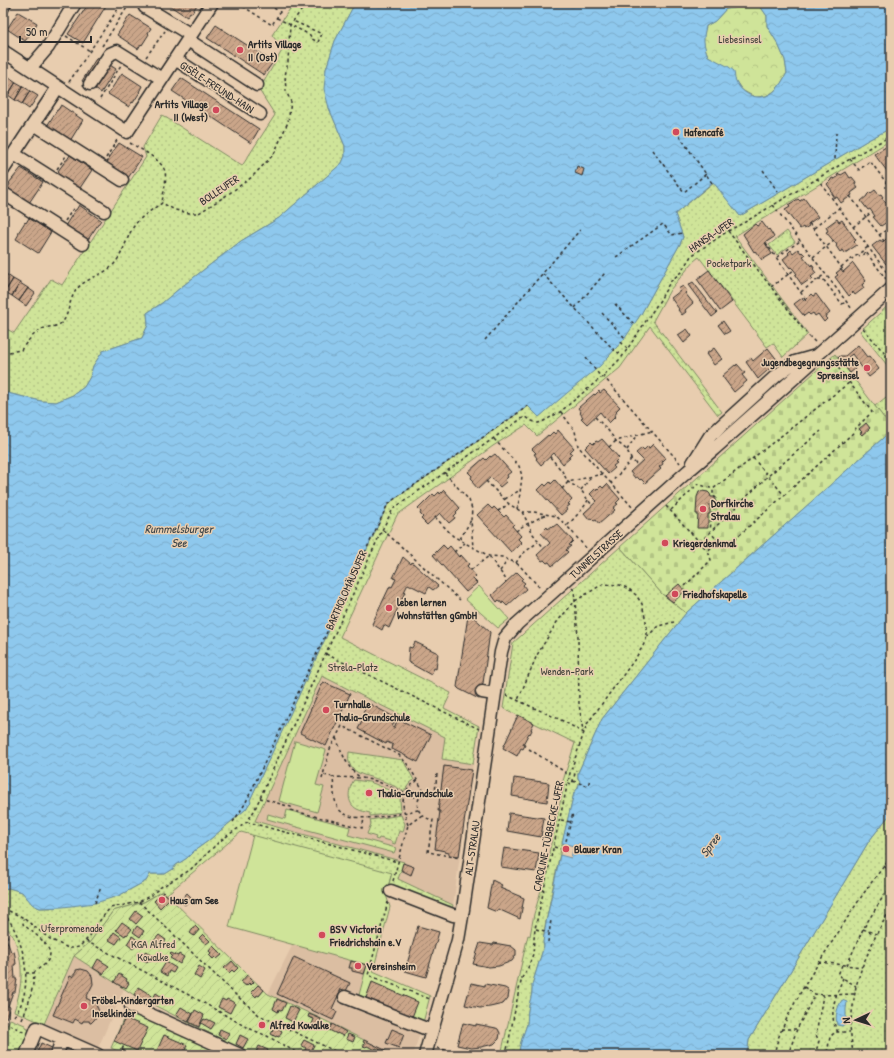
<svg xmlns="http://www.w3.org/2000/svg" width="894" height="1058" font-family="'Patrick Hand',sans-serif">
<defs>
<pattern id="forest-crowns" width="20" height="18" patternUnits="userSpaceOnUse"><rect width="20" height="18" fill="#cfe499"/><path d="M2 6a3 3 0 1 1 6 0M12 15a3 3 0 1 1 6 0" fill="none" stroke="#b2c484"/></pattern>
<pattern id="cemetery-stones" width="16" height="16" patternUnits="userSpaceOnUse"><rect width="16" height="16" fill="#cfe499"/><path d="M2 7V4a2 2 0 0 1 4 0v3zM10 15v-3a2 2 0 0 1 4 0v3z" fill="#b2c484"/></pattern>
<pattern id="park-dots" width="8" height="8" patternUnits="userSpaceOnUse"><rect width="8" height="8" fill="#cfe499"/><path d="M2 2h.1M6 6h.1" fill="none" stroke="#b2c484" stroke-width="1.8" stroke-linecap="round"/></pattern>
<pattern id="garden-furrows" width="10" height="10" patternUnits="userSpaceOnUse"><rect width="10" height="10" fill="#cfe499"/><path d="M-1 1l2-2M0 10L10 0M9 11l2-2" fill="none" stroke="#b2c484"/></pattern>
<pattern id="water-waves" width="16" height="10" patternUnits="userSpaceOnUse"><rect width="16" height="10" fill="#8ec8ed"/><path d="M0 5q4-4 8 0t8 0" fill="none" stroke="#7baccb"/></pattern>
<pattern id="building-hatch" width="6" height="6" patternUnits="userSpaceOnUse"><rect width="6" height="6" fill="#caa589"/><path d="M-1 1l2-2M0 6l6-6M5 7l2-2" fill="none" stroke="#a48770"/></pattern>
</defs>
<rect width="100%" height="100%" fill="#e8cdaf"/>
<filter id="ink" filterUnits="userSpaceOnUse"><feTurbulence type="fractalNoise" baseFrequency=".025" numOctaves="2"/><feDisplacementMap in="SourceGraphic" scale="8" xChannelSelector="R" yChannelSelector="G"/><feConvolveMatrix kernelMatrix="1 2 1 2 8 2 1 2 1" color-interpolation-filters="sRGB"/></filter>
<g filter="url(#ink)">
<path fill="#dbbea2" d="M322,676L445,737L442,759L473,764L453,905L398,879L403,862L255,821Z
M293,944L327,954L367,965L359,995L423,1023L413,1055H394L328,1022L268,994Z
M74,956L124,989L98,1048L45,1024Z"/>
<path fill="#cfe499" stroke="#7d8862" d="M479,586L509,619L498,628L465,599Z
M295,741L326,750L316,785L324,787L317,812L279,801Z
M287,810L350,827L348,835L396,848L394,853L267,819L268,814L285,819Z
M253,835L394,864L386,895L390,907L373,971L430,996L423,1023L359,995L367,965L229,927Z"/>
<path fill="url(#forest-crowns)" stroke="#7d8862" d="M744,3H758L767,16V26L778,44L785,60L787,73L780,85L773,92L766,96L755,97L749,94L742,90L735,80L718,62L708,56L704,45L703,38L706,26L715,21L726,9C733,8 739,8 744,3Z"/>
<path fill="url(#cemetery-stones)" stroke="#7d8862" d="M835,354L891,427V431L686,613L662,594L620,547Z"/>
<path fill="url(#park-dots)" stroke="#7d8862" d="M294,3H355L335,41L326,69L329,108L345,146V156L342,163L279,218L241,241L180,288L162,303L147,313L148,325L142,338L103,351L93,366L90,377L84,387L73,395L56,402L41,401L3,392V327L14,333L51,279L62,285L146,157L143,147L162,115L242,166L275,115L259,90L283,49L272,35Z
M891,128V140L735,236L808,334L783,357L773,343L767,347L699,257L694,261L670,290L653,321L722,412L718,415L650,326L620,368L537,436L526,425L493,446L397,515L340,637L451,693L444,708L479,726L473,764L442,759L445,737L322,676L255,821L404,862L398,879L453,905L450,919L386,895L392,873L241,832L166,895L162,891L144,902L113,911L90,942L74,956L44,1024L14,1011C23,985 24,964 14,938C11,932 4,926 3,920C1,911 3,897 3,889L9,888L22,892L35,906L40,908H52L118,896L146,881L150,874H165L173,869L176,865L187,858L194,851L208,841L246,809L249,804L250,800L387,506L393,500L528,406L539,417L614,350L641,314L680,244L683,237L675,214L714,182L740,216L868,140Z
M787,231L795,242L777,255L769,245Z
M891,303V370L860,331Z
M891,393V427L875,406Z
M620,547L662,594L686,613L602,719L578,773V778L580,781L578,788L574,793C565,831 556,869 549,907C547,919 542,933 544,946L532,985C533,995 529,1002 528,1011C527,1015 528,1019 527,1024C524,1034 519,1044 519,1055H501L528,935L530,936L534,914L540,894L564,785L562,784L575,743L503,708L513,643Z
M349,752L403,760L414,780L410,783L404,791C396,787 388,783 380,780C370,776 352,775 349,762C348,759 349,755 349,752Z
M354,780L369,782L375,784L402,796L400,800L401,812L370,816V813C366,812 361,811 357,809C346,803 348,789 354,780Z
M891,813V1055H747L749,1040L869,841Z
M401,815L405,824L403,832L399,831L395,844L392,843L391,841L379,838L378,840L375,839L376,837L367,834L371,824L370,820Z
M10,1019L25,1025L29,1031L27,1038L20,1055H3V1035Z"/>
<path fill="url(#garden-furrows)" stroke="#7d8862" d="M163,891L242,969L268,994L328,1022L394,1055H253L134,995L74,956L90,942L113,911L144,902Z
M127,1011L226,1055H127L111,1048Z"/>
<path fill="url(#water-waves)" stroke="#66899f" d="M355,3H744C739,8 733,8 726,9L715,21L706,26C703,39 703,43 708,56L729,67L734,71C735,74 734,78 736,81C742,95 759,102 772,93C779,88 783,80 787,73L785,60L778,44L767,26V16L758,3H891V128L868,140L740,216L713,182L675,214L683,237L680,244L641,314L625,338L600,366L567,393L539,417L528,406L393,500L387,506L250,800L251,802L249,804L246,809L208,841L194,851L187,858L176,865L173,869L165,874H150L146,881L118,896L95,903L63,907L40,908L35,906L32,904L22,892L9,888L3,889V392L41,401L56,402L73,395L84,387L90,377L93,366L103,351L142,338L148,325L147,313L162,303L180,288L241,241L279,218L342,163L345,156V146L329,108L324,89L326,69L335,41Z
M891,431V813L869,841L749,1040L747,1055H519C519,1044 524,1034 527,1024C528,1019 527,1015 528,1011C529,1002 533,995 532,985L544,946L543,942L546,923L560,855L571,858L574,846L562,843L574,793L578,788L580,781L578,778V773L602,719L686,613Z
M842,1000L847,1002L846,1009V1023L842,1026L837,1025C835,1015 837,1008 842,1000Z"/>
<path fill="url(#building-hatch)" stroke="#2b2b2b" d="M89,3H111L109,5L107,4L83,43L68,34Z
M167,3H198L192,13L190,12L187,17L167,4Z
M18,12L37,23L34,29L32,27L27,35L29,36L25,41L7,29Z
M130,15L151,28L148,33L149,34L142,45L141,44L138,49L117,35Z
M216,25L273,62L264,75L207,38Z
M97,57L103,61L88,85L82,81Z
M110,65L116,69L101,93L95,89Z
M3,73L9,77L3,87Z
M122,73L142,86L139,92H140L133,103L132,102L129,107L108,94Z
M9,77L16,82L8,95L3,92V87Z
M181,78L259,129L251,143L172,91Z
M16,82L23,86L15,100L8,95Z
M23,86L30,91L22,104L15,100Z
M30,91L38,96L29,109L22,104Z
M61,105L83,120L70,141L47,126L57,110H58Z
M119,143L142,157L128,178L106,164L109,159L108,158Z
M891,144V168L887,171L874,154Z
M70,155L92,170L78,191L56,176L59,171H58L66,160H67Z
M577,166L584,169L582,176L575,173Z
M21,168L43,182L29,203L7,189L10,184L9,183Z
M846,172L850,178L852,177L856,182L855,184L858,188L851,193L852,195L841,203L837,197L835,198L831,192L832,191L827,184L831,180V179L833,178L834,179L838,177L837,175L840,174L841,175Z
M875,190L879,195L881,194L883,197L882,198L889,207L890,206L891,207L890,219L891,221L888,223L887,222L881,226L873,217L875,216L872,212L870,209L868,210L861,201L867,196V195L870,192L871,193Z
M804,198L818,217L808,224L809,226L804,229L803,227L800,229L785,210L790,207L788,205L798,199L800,201Z
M79,205L101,220L87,241L65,226L75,210H76Z
M29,218L51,232L38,253L16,239L19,234L18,233L25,222L26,223Z
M837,219L839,222L842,220L856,240L854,242L857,245L845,253L843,250L840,252L836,246L837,245L826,232L828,231L826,227Z
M762,222L768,230L769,229L774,237L765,243L772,254L762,260L755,251L754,252L743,234L755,224L757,226Z
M889,236L891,238V261L886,264L872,246L880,240L883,242Z
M798,249L801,253L802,252L805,255L803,256L811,266L812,264L814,268L813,269L816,273L811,277L813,279L810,281L809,280L802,285L795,275L797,274L794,270L791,267L790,268L783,259L789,254L788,253L791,250L793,253Z
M853,263L866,281L862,285L864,288L855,295L853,292L849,296L835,277L838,275L836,273L841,269L843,272Z
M709,270L732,302L720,311L697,279Z
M6,274L13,279L5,292L3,290V279Z
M13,279L20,283L12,296L5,292Z
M693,282L717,313L712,317L688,285Z
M20,283L28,288L19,301L12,296Z
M683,286L687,291L685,293L693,303L685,310L686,312L682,315L678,310L679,309L671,298L680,291L678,289Z
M28,288L35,293L26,306L19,301Z
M811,294L813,296L816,294L830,313L825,317L827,319L824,322L818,314L815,316L813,313L810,315L808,313L804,316L794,304L802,298L804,301Z
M723,321L730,331L725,334L718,325Z
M687,329L692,336L684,343L678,335Z
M858,345L867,357L869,356L879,369L869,377L852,354L847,358L855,369L850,373L838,358L840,356H845Z
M714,348L722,359L714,365L706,354Z
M768,348L778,361L758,379L746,362L751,358L753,361Z
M737,364L745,373L742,375L747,381L734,392L722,376L735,365L736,366Z
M604,390L620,407L616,411L617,412L614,416L615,417L609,423L600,412L587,424L581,418L583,417L580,413L581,412L578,408L594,394L595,395L599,391L600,393Z
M866,423L870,428L862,435L860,433L862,432L859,429Z
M558,430L574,448L570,452L572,453L568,457L570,458L563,464L554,453L541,465L536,459L537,458L534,454L536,453L532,449L548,435L549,436L553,432L555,434Z
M602,439L619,458L615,462L617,463L613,466L615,468L608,474L585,448L591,442L593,444L596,441L598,442Z
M653,444L666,458L662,462L663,464L659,467L661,469L645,483L641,479L640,480L637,477L635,478L630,472L643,460L636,453L642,448L644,450L648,446L649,448Z
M495,454L511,472L507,475L508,477L505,480L506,482L500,487L491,477L478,489L472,482L474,481L471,478L472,476L468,472L484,458L486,460L490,456L491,457Z
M555,480L572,500L568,504L570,505L566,508L567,510L561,515L538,490L544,484L546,486L550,482L551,484Z
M607,484L620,499L616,503L618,504L613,508L615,510L599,524L596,520L594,521L591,518L589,519L584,513L597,501L590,494L596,488L597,490L601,486L603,488Z
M444,490L460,508L456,512L457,513L454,516L455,518L449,523L440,513L427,525L421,519L423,517L420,514L421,512L418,509L433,494L435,496L439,492L440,494Z
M702,491L708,492L710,494L711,497H715V504H710V514H708V528H697L698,514H696L697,497L699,492Z
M488,505L492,509L494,507L504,517L506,515L514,524L512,526L521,536L518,539L522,543L511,552L477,515Z
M557,524L573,541L569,545L571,546L566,550L568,552L552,566L549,562L547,563L544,560L542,561L537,555L550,543L541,533L547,527L548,529L552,526L553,527Z
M443,545L447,549L450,546L459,557L461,555L469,564L467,566L476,576L473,579L477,583L466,592L433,555Z
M403,557L411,564L412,562L438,586L433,590L429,587L426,593L408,584L404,592H405L389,628L384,625L382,630L372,624L390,586L392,587L396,579L393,578Z
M517,572L523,578L521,580L525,583L523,585L526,589L507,606L503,602L502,604L499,600L497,602L492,595Z
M679,584L685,591L673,602L665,596Z
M469,615H471L490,632L481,698L479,699L459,689L457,687L468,616Z
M415,642L438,653L436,669L434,668L431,675L408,662L409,647L412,648Z
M323,682L350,694L326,746L300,733Z
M368,703L396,718L392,727L394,728L398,719L431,735L418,762L392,749L393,745L387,742L386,744L358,729L366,714L363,713Z
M518,715L534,723L531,729L532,730L530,734L529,733L523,744L525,745L523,749L521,748L517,756L503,748Z
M444,766L472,770L459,856L449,855V853L445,852V851L435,849L440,811H438Z
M514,778L549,783L547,802L512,796Z
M509,813L544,818L541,837L507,831Z
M504,848L539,853L536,872L501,867Z
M403,863L414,867L411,875L401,870Z
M492,880L502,885L500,888L524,898L520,919L498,909L497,912L487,908Z
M163,892L170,898L160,908L154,901Z
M187,893L192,898L185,905L180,901Z
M136,911L143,916L136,924L130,919Z
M122,922L132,929L127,935L126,934L125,936L116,930Z
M137,926L144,931L140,937L133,932Z
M195,926L199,930L194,936L190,933Z
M418,926L439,932L426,977L405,971Z
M3,928L8,937L6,938L11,952L14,951L15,956L16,964L14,965L15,979H17L15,992H13L8,1006L10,1007L6,1018L4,1017L3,1018Z
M114,932L121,937L116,944L109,940Z
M203,934L210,941L206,944L199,938Z
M159,935L166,940L162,946L159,944L157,947L152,943Z
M132,936L139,941L133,949L127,944Z
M480,943L493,945L494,943L511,946L516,950V955L512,961L499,966L489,967L473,964Z
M213,946L222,955L217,959L215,957L213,959L209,955L211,953L209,951Z
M146,951L153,956L150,961L148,960L147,962L141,958L142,956L141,955Z
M171,953L178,956L179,954L184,957L180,964L170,958L172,956L170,954Z
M294,957L350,983L346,991L341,989L332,1009L337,1012L333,1020L277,994Z
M98,959L109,966L103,974L93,968Z
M232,961L238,968L234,972L232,970L229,973L224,968Z
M351,961L367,965L364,974L352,971V968H349Z
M166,962L176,968L173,973L169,971L167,976L160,972Z
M199,966L205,970L200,979L194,975Z
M81,969L88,971L92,976L93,984L86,998L95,1003L98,1009L99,1013L94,1020L91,1023H90L89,1021H83L82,1023L75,1019L73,1023L53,1015L70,976L72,977L76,972V970Z
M119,974L127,979L126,981L129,983L126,988L123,986L122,987L114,982Z
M247,975L254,982L251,985L249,983L246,986L241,982Z
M372,982L418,1002L412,1017L366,998Z
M471,983L485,986V984L505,988L508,990L509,992L508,998L503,1004L490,1007L480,1008L465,1005Z
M258,985L264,990L259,996L257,995L256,997L251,992Z
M138,987L151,995L147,1002L134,995Z
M156,993L162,997L158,1004L152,1000Z
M222,999L226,1001L227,999L235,1003L230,1013L218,1007Z
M277,999L286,1003L282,1011L279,1009L278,1012L273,1009Z
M290,1006L299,1010L293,1022L285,1018Z
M181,1007L193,1014L188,1022L176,1015Z
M195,1010L204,1015L199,1027L189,1022Z
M309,1014L321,1019L320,1021L322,1022L318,1030L311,1027L314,1019L308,1017Z
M125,1018L148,1028L137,1051L114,1041Z
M204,1019L206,1020L207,1019L215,1023L211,1029L201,1023Z
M463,1023L476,1026V1024L496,1028L498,1029L500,1033L499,1039L494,1044L481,1047L471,1048L457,1045Z
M332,1024L346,1032L343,1036L337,1033V1034L329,1030Z
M276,1025L280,1027L279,1029L282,1031L279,1037L276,1036V1037L271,1034Z
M220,1029L229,1033L226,1039L218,1035Z
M392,1029L404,1034L399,1048L386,1043Z
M348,1034L355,1037L353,1042L346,1039Z
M164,1035L187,1045L183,1055H155Z
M240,1035L248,1039L243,1048L236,1044Z
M304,1040L314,1045L309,1055L304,1052L306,1048L301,1045Z
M364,1040L385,1050L384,1052L376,1048L375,1050L367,1046L366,1047L363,1046L365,1043L363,1042Z
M41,1043L67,1055H36Z
M259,1046L268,1050L266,1055L255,1054Z"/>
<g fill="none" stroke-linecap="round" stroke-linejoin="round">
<g stroke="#2b2b2b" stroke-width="15">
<path id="minor" d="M146,3L145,7L191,35
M3,7L5,3
M188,40L257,85
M3,51L127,132L212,3
M175,59L260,114
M30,68L48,47L75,3
M90,84L110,54L117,51L162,79
M34,124L122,180
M14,154L104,211
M3,170L58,87
M3,193L83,244
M693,463L710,436L776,376L795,362L816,356
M482,692L494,694
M391,891L453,915L462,916
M345,997L432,1031
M131,1006L240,1055
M58,1051L62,1039
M26,1055L37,1028L98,1055
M425,1055L458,940L462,916L501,652L505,638L517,624L688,471L714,449L811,363L816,356L891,289"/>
</g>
<path stroke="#2b2b2b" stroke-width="1.5" stroke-dasharray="3 3" stroke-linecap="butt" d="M238,3L272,25L280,12L266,3
M277,18L310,35L312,39L318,42L322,34L293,21
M66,36L90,51
M102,46L130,3
M146,57L165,31
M69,82L122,3
M100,99L121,65
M676,131L706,174L712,183
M130,143C140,149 163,160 165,172C167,182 163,193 162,203
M652,150L684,192L706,174
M106,158L117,140H118
M835,159L836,133
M850,159L859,170L870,161L891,189
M57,169L66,156
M763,170L778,192
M817,178L891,278
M850,196L884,241
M773,205L852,309
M65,221L75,206
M809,223L844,271
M853,227L872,212
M814,228L839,208
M728,231L807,334L816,343
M879,235L891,227
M766,243L806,300
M857,255L861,256L866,252L886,279
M616,257L663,224L672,235L682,233
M777,257L800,241
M813,257L834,241
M841,267L868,247
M543,274L614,350L622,355
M818,279H823L842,304L846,302
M771,287L794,270
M801,292L825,274
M615,304L634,324
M575,308L605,273
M602,313L625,338
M863,328L891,361
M485,340L580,230
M621,342L627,349
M3,353L21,350C25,344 35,332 42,329C51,325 57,329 64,320C69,313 69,299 77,289C85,279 100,276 110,268C123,257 125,240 134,226C140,217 153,209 162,203L175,210L189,213H199L227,195L252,177L274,154L288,122L291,102L286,91L285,76L288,62L290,25L307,3
M586,358L601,377
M603,376L680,463
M561,412L575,431L578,446L602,474
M595,417L607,429L616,441L627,450L631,459L637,465
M494,439L519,466L522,476L519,501L517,509
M609,447L616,441L652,431
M627,450L636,436
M550,457L562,471L568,482L581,490L588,500L592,505
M753,458L784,495
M631,459C626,468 618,474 611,483L632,507
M445,473L469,500L472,509L471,520L473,548
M486,481L509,504L522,512L528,523L533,534L544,548
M562,489L568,482L602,474L611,483
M581,490L591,477
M505,499L520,490
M666,506L707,550
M671,510L698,484L713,489
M498,511L509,504
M522,512H534L556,516L567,526
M435,517L453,536L465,543L489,556L502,557L516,563L520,566L541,589
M383,530L460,600
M516,531L523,526L547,514
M460,539L471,520
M700,542L768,476L821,431
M719,542L710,532L712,512L716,505V498L713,495V489L753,458L850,382
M586,548L567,526C574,518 583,510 588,500
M454,552L465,543
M516,563L521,555L538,542
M471,570L489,556L507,581
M500,571L508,560
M685,586L711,560L708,550L719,543L729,544C771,507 813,470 854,432L856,428L872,412L830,357
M572,588L574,590L575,601L578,637L579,704L583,731
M647,637L658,626L674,622
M326,654L479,729
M506,695L563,721L584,733
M336,738C342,752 347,769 360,777
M529,749L565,772L569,776
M437,774L435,792C431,792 427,792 425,793C411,801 418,818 433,820L428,852L460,858
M324,775L333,777
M322,779L330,749L342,726L399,755L408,765L425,793
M573,781L588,786L590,779
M568,783L572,784L576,770
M260,798L291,807L290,810L362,828L364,819
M418,810C400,813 350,827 338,808C333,799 334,787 333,777L362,778L376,781L419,799
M561,820L571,822
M233,822L245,804L387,506L393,500L528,406
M247,822L398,862
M408,825C402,806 398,793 417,781
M566,841L573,813
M554,847L561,849
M884,866L891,873
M393,881L408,825L422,815
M139,902L173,934L237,996L259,1015L343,1055
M388,902L368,975L430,999
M95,903L101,887
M3,912L9,911L22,917L50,939L68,948H74L79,947L89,937L101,919L110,908L139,902L151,895L161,887L175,879L190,870L220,841L247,822L254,811L382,530L393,509L521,419L526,417L532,421L538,423L542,422L560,412L603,376L622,357L660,300L670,282L681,272L691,256L728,231L745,222L865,150L891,136
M3,913C8,918 12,924 15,931C27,955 32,994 14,1016
M536,929L549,932
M863,929L876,934
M86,941L204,1003L246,1027L267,1036L301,1055
M548,942L551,920
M819,962L862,967
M842,965L838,975L856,986
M847,965L863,929L886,892L891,894
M26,973H34
M804,987L815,994L823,995
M22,1020C29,1003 33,991 34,973C38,968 45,966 48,960C57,947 31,932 23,924L24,919
M10,1025L24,1032
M781,1029H797
M838,1032C827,1014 836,996 843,978
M437,1048L463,1055
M122,1050L134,1055
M120,1055L124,1045
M506,1055L519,990L522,978L528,968L533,954L534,939L535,929L570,773L587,724L635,659L643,646L647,637V626L642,604L636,595L629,589L620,585L603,584L575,601L557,622L537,655L518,700
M774,1055C776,1046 778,1037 782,1029C796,997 817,965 836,936C853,909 870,882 891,858
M788,1055L797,1029L815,994
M815,1055L819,1041L816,1035L823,995L854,994
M822,1055L827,1053L830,1037L835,1032H850
M853,1055L850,1026L856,986L862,967L876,935L891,908"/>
<use href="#minor" stroke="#e8cdaf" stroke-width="12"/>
</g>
</g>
<g fill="#d1495b" stroke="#e8cdaf" stroke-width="1.5">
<circle cx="240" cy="50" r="4"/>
<circle cx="216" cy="110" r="4"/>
<circle cx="676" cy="132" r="4"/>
<circle cx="867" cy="368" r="4"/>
<circle cx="703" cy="509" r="4"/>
<circle cx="665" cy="543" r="4"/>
<circle cx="675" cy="594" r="4"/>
<circle cx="389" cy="608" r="4"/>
<circle cx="326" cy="710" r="4"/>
<circle cx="369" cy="793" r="4"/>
<circle cx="566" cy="849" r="4"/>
<circle cx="162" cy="900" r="4"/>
<circle cx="322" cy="935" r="4"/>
<circle cx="358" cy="966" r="4"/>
<circle cx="84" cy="1006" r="4"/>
<circle cx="262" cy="1025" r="4"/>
</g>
<g text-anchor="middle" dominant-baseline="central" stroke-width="3" stroke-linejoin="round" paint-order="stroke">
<g font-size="11" fill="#3b3e36" stroke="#e8cdaf">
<text x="740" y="39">Liebesinsel</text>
<text x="729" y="263">Pocketpark</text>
<text x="353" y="667">Strela-Platz</text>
<text x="567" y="671">Wenden-Park</text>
<text x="72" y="928">Uferpromenade</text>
<text x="153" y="944">KGA Alfred<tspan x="153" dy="13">Kowalke</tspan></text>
</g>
<g font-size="11" font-weight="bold" fill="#2b2b2b" stroke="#e8cdaf" text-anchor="start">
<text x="248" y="44">Artits Village<tspan x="248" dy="13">II (Ost)</tspan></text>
<text x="208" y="104" text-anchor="end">Artits Village<tspan x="208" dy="13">II (West)</tspan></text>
<text x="684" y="132">Hafencafé</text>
<text x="859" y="362" text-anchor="end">Jugendbegegnungsstätte<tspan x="859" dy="13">Spreeinsel</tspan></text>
<text x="711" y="503">Dorfkirche<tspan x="711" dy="13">Stralau</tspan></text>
<text x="673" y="543">Kriegerdenkmal</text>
<text x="683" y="594">Friedhofskapelle</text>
<text x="397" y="602">leben lernen<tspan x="397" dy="13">Wohnstätten gGmbH</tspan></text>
<text x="334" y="704">Turnhalle<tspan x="334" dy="13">Thalia-Grundschule</tspan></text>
<text x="377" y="793">Thalia-Grundschule</text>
<text x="574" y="849">Blauer Kran</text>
<text x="170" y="900">Haus am See</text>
<text x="330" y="929">BSV Victoria<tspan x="330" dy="13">Friedrichshain e.V</tspan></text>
<text x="366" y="966">Vereinsheim</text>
<text x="92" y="1000">Fröbel-Kindergarten<tspan x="92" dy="13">Inselkinder</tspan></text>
<text x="270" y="1025">Alfred Kowalke</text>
</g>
<g font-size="11" fill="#2b2b2b" stroke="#e8cdaf">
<text transform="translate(217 87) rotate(33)">GISÈLE-FREUND-HAIN</text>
<text transform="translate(219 190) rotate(-34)">BOLLEUFER</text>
<text transform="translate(711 235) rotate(-34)">HANSA-UFER</text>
<text transform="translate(596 554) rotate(-42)">TUNNELSTRASSE</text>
<text transform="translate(346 590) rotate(-66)">BARTHOLOMÄUSUFER</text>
<text transform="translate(548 836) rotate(-78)">CAROLINE-TÜBBECKE-UFER</text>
<text transform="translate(472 848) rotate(-82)">ALT-STRALAU</text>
</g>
<g font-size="12" font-style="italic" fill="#3a4348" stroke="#e8cdaf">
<text x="179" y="528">Rummelsburger<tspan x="179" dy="14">See</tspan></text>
<text transform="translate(710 845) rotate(-54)">Spree</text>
</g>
</g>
<rect width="894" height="1058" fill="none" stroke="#e8cdaf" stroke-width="16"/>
<rect x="8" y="8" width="878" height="1042" fill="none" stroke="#2b2b2b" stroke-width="1.5" filter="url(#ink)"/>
<g transform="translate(856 1020) rotate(266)" stroke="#e8cdaf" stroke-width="3" paint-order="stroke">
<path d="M0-3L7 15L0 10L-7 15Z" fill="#2b2b2b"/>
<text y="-6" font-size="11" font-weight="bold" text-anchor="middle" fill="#2b2b2b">N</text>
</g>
<path d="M20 36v6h71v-6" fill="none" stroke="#2b2b2b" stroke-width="2"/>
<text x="26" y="36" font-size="12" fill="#2b2b2b" stroke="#e8cdaf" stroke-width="3" paint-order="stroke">50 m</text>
</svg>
